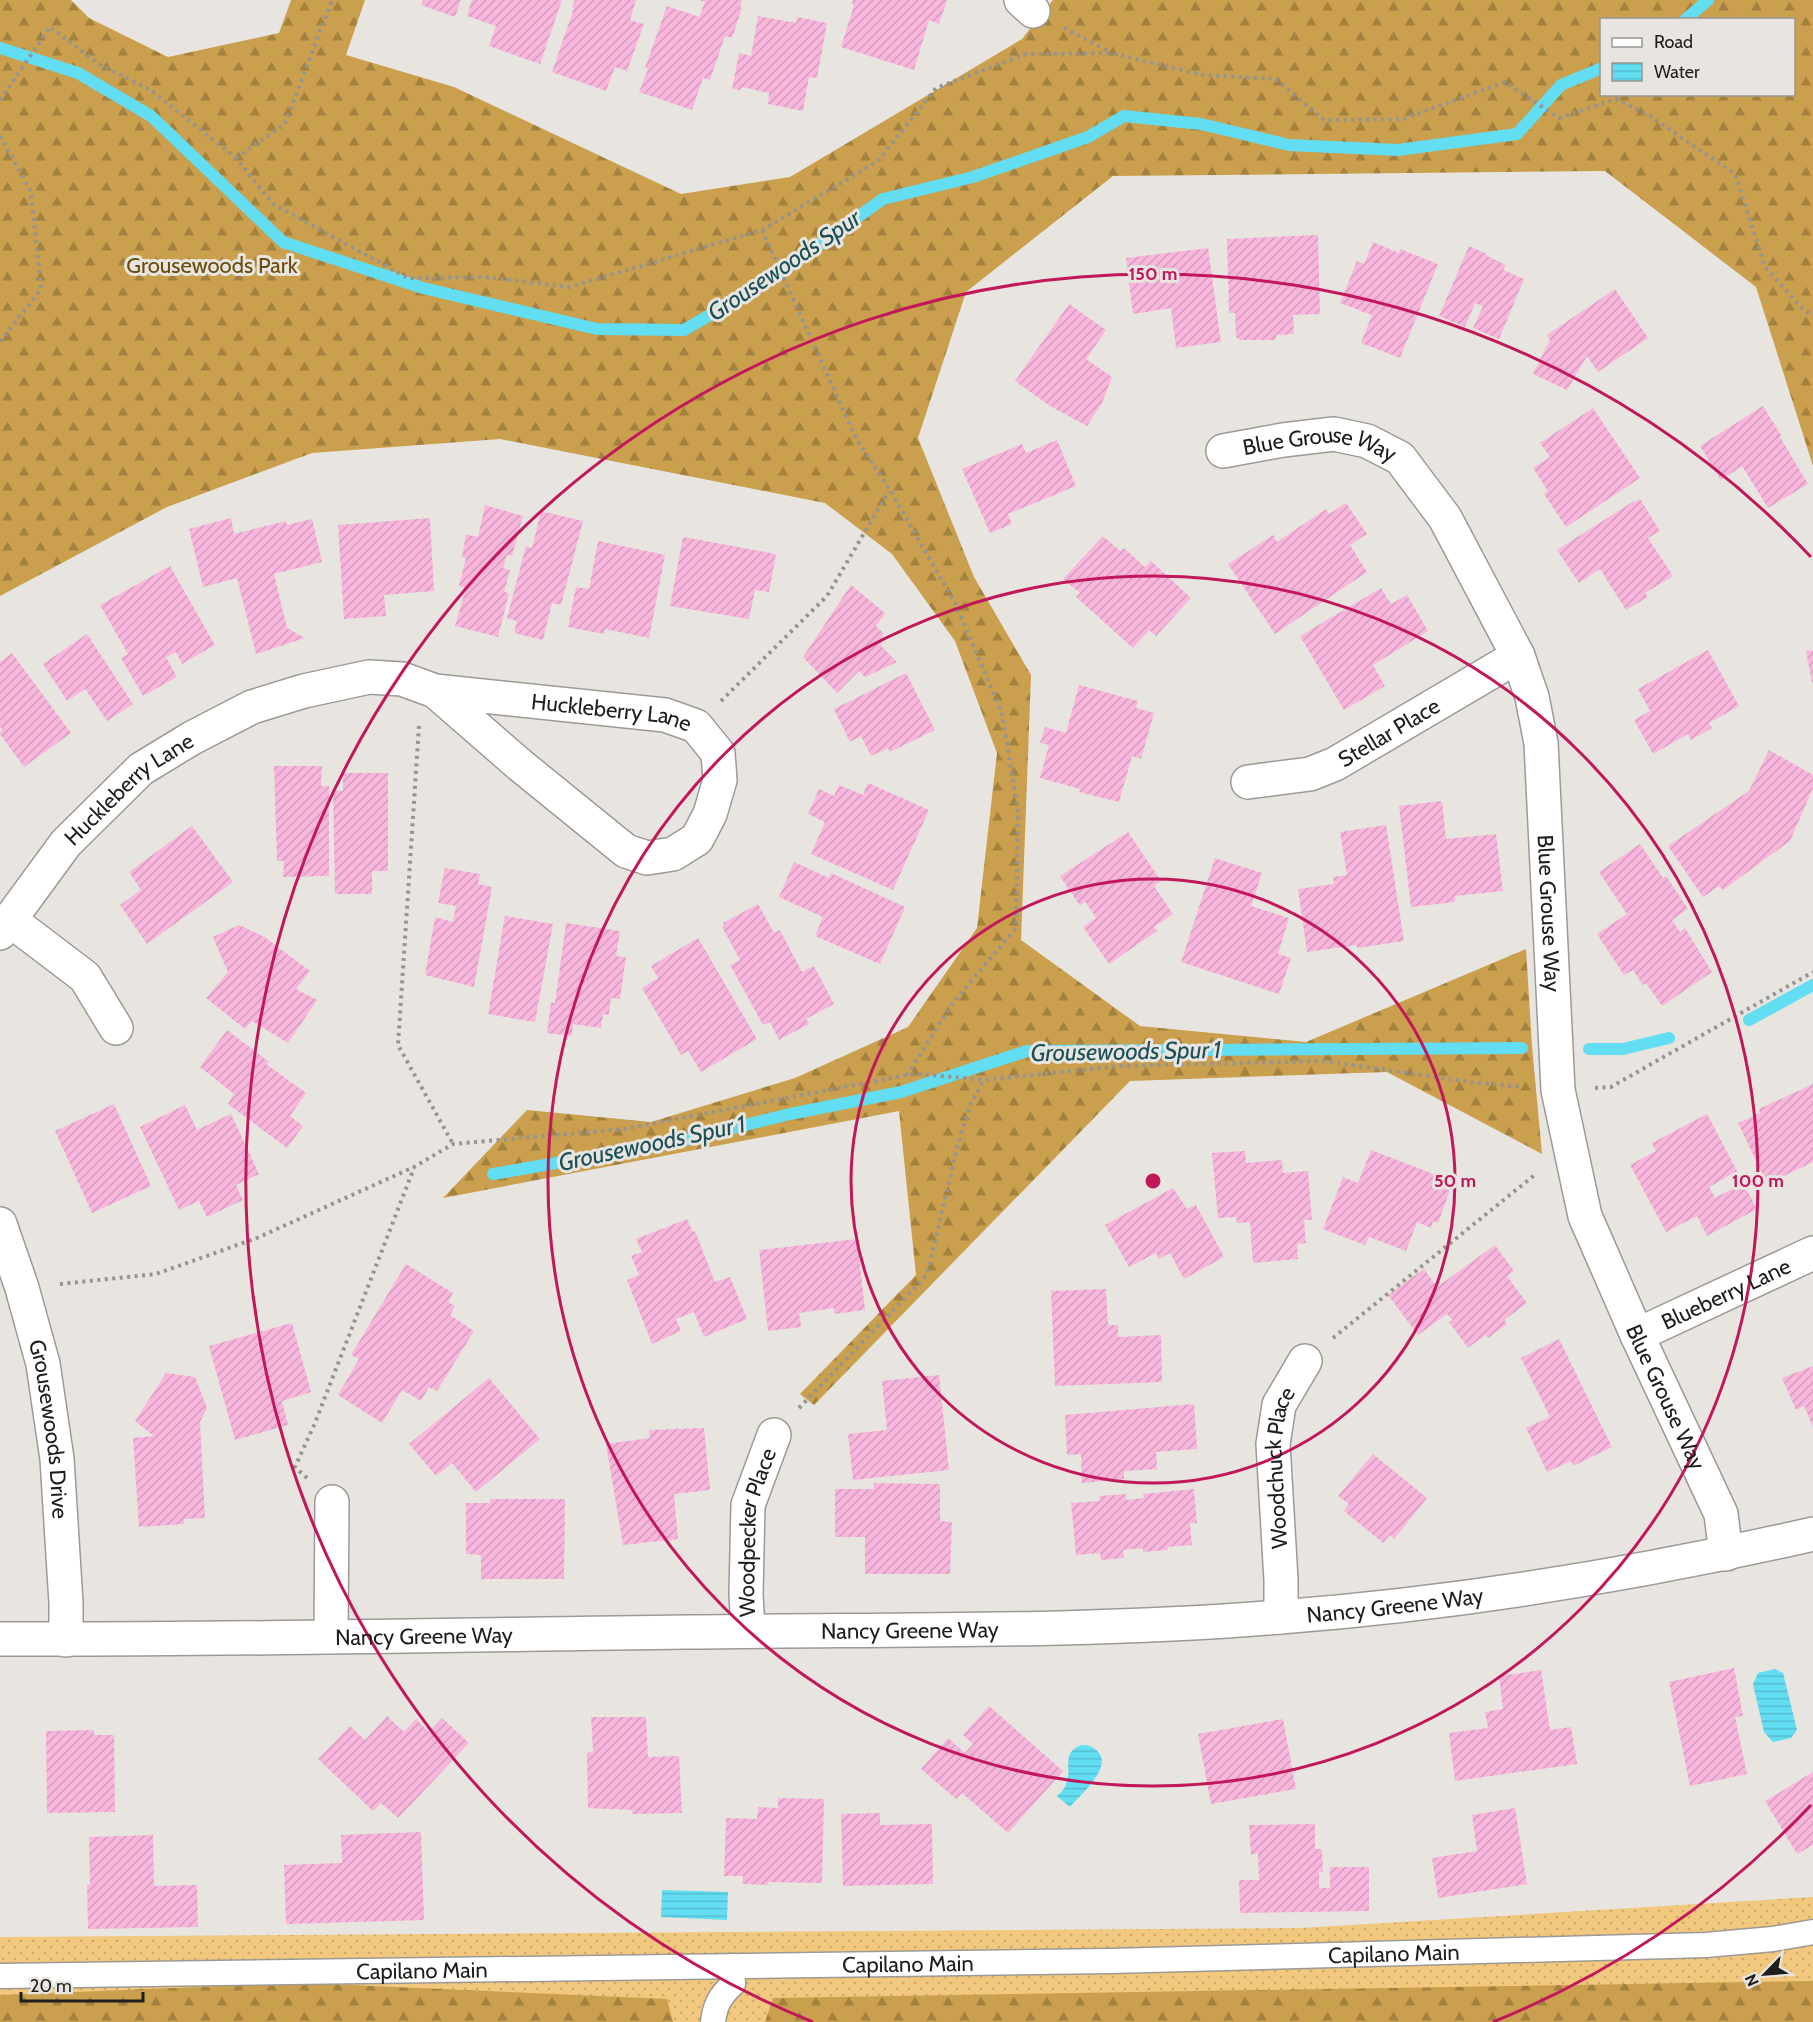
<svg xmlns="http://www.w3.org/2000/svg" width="1813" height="2022" font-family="Cabin,sans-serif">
<defs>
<pattern id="grass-dots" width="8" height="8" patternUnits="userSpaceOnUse" patternTransform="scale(1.5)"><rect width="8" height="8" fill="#f1c87e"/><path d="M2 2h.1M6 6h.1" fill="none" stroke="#ceab6c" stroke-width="1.8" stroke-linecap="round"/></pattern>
<pattern id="forest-firs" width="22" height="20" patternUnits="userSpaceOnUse" patternTransform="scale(1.5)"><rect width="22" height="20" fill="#ca9f4d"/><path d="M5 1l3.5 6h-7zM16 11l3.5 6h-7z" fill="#a3813f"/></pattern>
<pattern id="water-rules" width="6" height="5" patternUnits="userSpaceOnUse" patternTransform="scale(1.5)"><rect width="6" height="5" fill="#62ddf2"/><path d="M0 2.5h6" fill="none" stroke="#55bdcf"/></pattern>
<pattern id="building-hatch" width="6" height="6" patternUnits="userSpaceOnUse" patternTransform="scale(1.5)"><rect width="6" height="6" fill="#f8b6dd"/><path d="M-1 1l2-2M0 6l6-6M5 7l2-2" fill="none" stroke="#d49cbd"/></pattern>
</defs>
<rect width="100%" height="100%" fill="#e8e5e0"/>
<path fill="url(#grass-dots)" d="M1813,1897V2022H0V1937L1301,1928Z"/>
<path fill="url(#forest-firs)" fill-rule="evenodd" d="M0,0H71L89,18L168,57L279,33L291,0H365L346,55L454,87L681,194L790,177L1022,39L1053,0H1813V466L1756,287L1605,171L1113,176L966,292L918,438L974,577L1031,675L1021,940L1140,1026L1306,1042L1526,949L1532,1046L1542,1154L1387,1072L1130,1081L814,1405L800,1394L916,1275L899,1111L443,1198L527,1110L651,1122L795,1078L908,1027L977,928L997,753L955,641L892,554L825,503L500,439L312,453L167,507L0,596ZM1602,20H1794V94H1602Z
M1813,1981V2022H765L773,1998Z
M302,1983L667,1999L673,2022H0V1995Z"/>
<path fill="url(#water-rules)" d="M1775,1669L1783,1673L1797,1730L1791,1738L1773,1742L1764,1732L1753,1684L1758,1673Z
M1081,1745C1089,1745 1093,1746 1098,1752C1113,1767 1080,1795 1070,1807L1057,1796C1060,1793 1065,1789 1066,1784C1073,1768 1060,1754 1081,1745Z
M662,1890L728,1892L727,1920L661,1917Z"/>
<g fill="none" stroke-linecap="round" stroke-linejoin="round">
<path stroke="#62ddf2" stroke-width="12" d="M1685,20L1708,0
M0,48L78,73L151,116L283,242L423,288L597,329L684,330L765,283L883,199L973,177L1088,137L1124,116L1201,124L1289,145L1398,150L1517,134L1561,85L1602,68
M1749,1020L1813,985
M1589,1049H1623L1669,1038
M493,1174L677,1142L790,1114L901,1092L1027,1051L1522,1048"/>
</g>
<path fill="url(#building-hatch)" d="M423,0H461L455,17L421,5Z
M472,0H562L540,64L489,46L496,26L467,16Z
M575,0H636L630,20L644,24L627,71L615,67L606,91L552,72L574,8L572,7Z
M699,0H742L740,7L742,8L732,38L725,36L710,80L703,78L692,110L639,92L648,69L645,68L667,6L699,17L705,2Z
M853,0H947L939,24L929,20L914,70L841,47L854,5L852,4Z
M758,16L796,23L797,17L827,23L817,78L809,77L803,111L768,104L769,93L742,87L741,90L732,89L739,53L751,56Z
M1318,235L1320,314L1293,315L1294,334L1276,335V340H1239V338H1236L1235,313H1229L1227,239Z
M1373,242L1399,253L1400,249L1438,264L1400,358L1361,343L1372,315L1340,303L1357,261L1364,264Z
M1469,246L1487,254V256L1506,265L1503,270L1524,279L1499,339L1473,328L1483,306L1475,303L1465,327L1439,316Z
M1208,248L1221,342L1176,348L1171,308L1133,314L1126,258Z
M1615,289L1648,338L1598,372L1587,356L1567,390L1533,374L1550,340L1547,335Z
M1069,304L1106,330L1086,359L1112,377L1102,403L1087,426L1050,406L1015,381Z
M1763,406L1781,435L1780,437L1808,484L1768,508L1742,466L1721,480L1700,446Z
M1593,408L1640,478L1566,527L1544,494L1548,491L1533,468L1550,457L1540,443Z
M1057,440L1076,486L1008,514L1012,524L990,533L962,469L1022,444L1026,453Z
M1640,499L1660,531L1648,538L1673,576L1645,593L1648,597L1626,610L1600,569L1579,583L1557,550L1634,501L1635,502Z
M1346,503L1367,534L1350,545L1367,572L1275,634L1228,564L1273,535L1277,542L1326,509L1329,514Z
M485,505L523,516L512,556L507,555L503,568L510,570L504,592L509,593L498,637L455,626L466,588L459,586L466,558L462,557L466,534L478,537Z
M541,511L583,521L561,605L552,603L543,640L514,633L517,621L507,618L526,546L532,548Z
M231,518L234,534L286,521L287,525L312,519L322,562L274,574L287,628L305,638L256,654L237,578L203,587L189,529Z
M430,518L434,591L384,595L386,616L344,619L338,525Z
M1103,536L1120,551L1124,548L1145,567L1151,561L1191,598L1156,636L1149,630L1133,648L1076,597L1080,593L1063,579Z
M683,537L776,554L769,592L755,590L749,619L670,606Z
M598,541L665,555L649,638L605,629L604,634L568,627L576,587L589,589Z
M170,566L215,645L182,664L176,652L166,657L177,677L143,696L121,658L128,654L100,605Z
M851,585L885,613L876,626L883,633L881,646L897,662L865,677L859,671L837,693L803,657Z
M1381,588L1391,604L1407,595L1428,631L1373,665L1385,686L1344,710L1300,636Z
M87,634L133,704L107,721L85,689L67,701L43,664Z
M1708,650L1739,706L1709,723L1712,728L1691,740L1688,734L1653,754L1634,720L1650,711L1638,689Z
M1813,650V683H1812L1806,651Z
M12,653L71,733L24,767L0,734L2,729L0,727V662Z
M906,673L935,730L890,752L888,748L871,756L861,736L850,742L834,709Z
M1079,685L1138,701L1136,708L1154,713L1141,759L1132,756L1119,802L1079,792L1080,789L1040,778L1049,745L1040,743L1045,727L1066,733Z
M1769,750L1813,775V788L1790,841L1723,890L1719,886L1703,897L1668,846L1749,791Z
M274,766H322L321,786H329V876L283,877L284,861H277Z
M343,773H388V871H372V894H335L333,790L343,791Z
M868,783L929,810L893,890L811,854L825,822L808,814L819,789L834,796L839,785L863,795Z
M1442,801L1446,839L1496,834L1503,891L1455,896V902L1411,907L1399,806Z
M1386,825L1404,941L1357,948V945L1307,952L1298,889L1334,884L1333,877L1347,875L1340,832Z
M192,826L233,882L147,944L120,905L141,890L129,872Z
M1128,832L1161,881L1154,886L1173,914L1154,927L1157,931L1109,964L1083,927L1096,918L1085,901L1080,906L1060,876Z
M1640,844L1663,878L1666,876L1688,909L1672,920L1680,932L1685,928L1712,972L1662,1006L1646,983L1643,985L1633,970L1624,975L1597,934L1627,914L1599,872Z
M1215,858L1262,873L1251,906L1289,918L1278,954L1291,958L1279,994L1181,962Z
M794,862L829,878L831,873L905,907L880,964L815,936L823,917L779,897Z
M445,868L480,874L478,884L492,887L474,987L425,975L435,917L453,922L456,906L438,903Z
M758,904L774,933L780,930L802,972L814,966L834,1004L806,1019L809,1024L779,1040L770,1022L763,1025L730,965L740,960L722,927L724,926L723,923Z
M505,916L553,924L535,1022L488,1014Z
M566,923L620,931L616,956L626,957L620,999L611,998L609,1015L603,1014L601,1028L573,1024L572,1036L547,1033L551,1002L555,1003Z
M239,925L263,936L310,971L296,989L317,1000L288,1043L252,1021L245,1029L206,998L228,972L213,937Z
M698,938L757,1039L701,1072L688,1051L681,1055L642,988L658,978L651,966Z
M227,1030L269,1062L266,1064L306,1093L290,1116L303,1126L287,1148L228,1104L234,1094L200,1067Z
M1813,1084V1162L1767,1184L1738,1123L1760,1113L1759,1109Z
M114,1104L151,1186L92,1213L55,1131Z
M185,1105L197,1130L231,1114L259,1174L236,1185L243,1200L207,1217L199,1201L179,1210L140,1127Z
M1707,1114L1737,1171L1709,1187L1715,1198L1743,1183L1757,1209L1707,1236L1697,1216L1666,1232L1630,1165L1656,1151L1652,1143Z
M1371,1150L1436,1175L1432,1183L1450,1190L1438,1223L1433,1221L1431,1228L1417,1222L1406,1251L1369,1237L1365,1245L1323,1229L1343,1177L1358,1183Z
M1245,1151L1246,1163L1282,1160L1283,1173L1308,1171L1312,1220H1304L1306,1243L1297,1244L1298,1259L1253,1263L1250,1222L1237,1223L1236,1217L1218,1218L1212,1153Z
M1173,1188L1187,1209L1196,1205L1224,1257L1184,1279L1170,1253L1159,1259L1156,1253L1129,1267L1105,1225Z
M687,1219L693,1232L695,1231L715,1282L730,1277L747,1319L704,1337L694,1312L676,1319L681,1331L652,1344L627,1280L639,1275L631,1256L642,1252L636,1239Z
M857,1239L865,1310L834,1314V1308L799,1313L801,1327L768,1331L759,1250Z
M1495,1245L1514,1271L1507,1276L1527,1303L1504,1320L1507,1324L1488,1338L1485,1335L1468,1348L1449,1322L1453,1320L1447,1314L1418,1335L1388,1295L1424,1269L1437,1287Z
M406,1264L453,1293L448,1302L455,1306L450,1315L474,1331L437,1391L429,1387L421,1401L402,1390L382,1423L338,1395L359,1359L351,1355Z
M1106,1289L1108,1325H1118V1337L1161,1335L1162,1382L1055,1386L1051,1291Z
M292,1323L311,1392L282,1401L288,1425L235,1440L209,1346Z
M1559,1339L1612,1447L1573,1466L1571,1461L1547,1472L1526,1428L1550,1417L1521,1358Z
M1813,1366V1427L1804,1406L1796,1410L1782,1378Z
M166,1373L195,1377L207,1408L200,1422L205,1518L184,1519V1524L139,1527L133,1438L154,1436L135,1421Z
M939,1375L949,1470L853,1480L848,1434L887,1430L882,1381Z
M489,1378L540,1439L476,1492L452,1463L436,1476L409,1444Z
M1194,1404L1197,1449L1156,1452L1157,1469L1124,1471V1479L1082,1483L1081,1454L1067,1455L1065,1415Z
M704,1428L710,1490L674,1494L678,1539L623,1545L606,1444L650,1438L649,1430Z
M1373,1454L1427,1498L1394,1539L1390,1535L1383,1543L1344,1511L1349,1504L1338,1496Z
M874,1483L940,1484V1521L952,1522L950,1574H865V1537H835V1489H874Z
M1194,1489L1197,1523H1190L1192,1545L1167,1547L1168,1550L1143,1552V1548L1123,1550L1124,1558L1101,1560L1100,1553L1076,1555L1071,1503L1100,1501L1099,1496L1126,1494V1500L1144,1498L1143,1494Z
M490,1499H565L564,1579H481V1555L466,1554V1503H490Z
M1734,1668L1743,1716L1735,1717L1747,1774L1690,1786L1669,1682Z
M1541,1670L1550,1730L1571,1727L1577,1764L1455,1781L1449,1733L1488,1728L1485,1712L1503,1709L1499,1676Z
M989,1706L1063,1771L1008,1833L962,1793L956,1799L921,1769L948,1738L965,1753L973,1744L963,1735Z
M387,1716L404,1732L416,1719L429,1732L442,1718L469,1743L398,1818L381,1803L373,1811L318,1759L350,1726L365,1740Z
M591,1717H646L648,1757L679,1756L682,1813L632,1814L633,1810L588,1808L587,1753L593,1751Z
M1283,1719L1296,1789L1211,1804L1198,1734Z
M94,1730V1735H114L115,1812L47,1813L46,1731Z
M1813,1772V1845L1797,1854L1765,1801Z
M778,1798L824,1799L822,1883L768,1882V1885L742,1884L743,1876H724L726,1818L757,1819L758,1807L778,1808Z
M1515,1808L1527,1884L1438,1898L1432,1858L1477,1851L1472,1815Z
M880,1813V1825L932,1824L933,1884L843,1886L841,1814Z
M1315,1824V1849H1322L1323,1872L1319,1871V1888H1330V1867H1369V1911L1240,1913L1239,1880H1259L1258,1853L1251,1855L1249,1825Z
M421,1832L424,1920L286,1924L284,1865L342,1863L341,1835Z
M153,1835L154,1886L197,1885L198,1927L88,1929L87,1885H90L89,1837Z"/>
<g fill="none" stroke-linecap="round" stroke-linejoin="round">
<g stroke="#9d9a95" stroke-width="27">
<g id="service">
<path id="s1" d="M0,1976L1111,1961L1706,1945L1773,1939L1813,1932"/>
<path d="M713,2022C715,2005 720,1996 733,1984L732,1966"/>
</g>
</g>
<g stroke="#9d9a95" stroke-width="36">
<g id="minor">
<path d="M1021,0L1033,11"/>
<path id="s2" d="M1223,451L1283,440L1334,434L1367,441L1400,458L1445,518L1518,656L1532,697L1541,743L1558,1090L1585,1216L1637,1335L1721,1514L1726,1554"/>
<path id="s3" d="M1248,782L1310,774L1335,764L1518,656"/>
<path d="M10,920L85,977L116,1028"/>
<path id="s4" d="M0,933L66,843L141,769L192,738L252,707L304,691L369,677L402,679L435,691L665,715L696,726L718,753L720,780L710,814L697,839L673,854L647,858L626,851L520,765L435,691"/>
<path id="s5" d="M0,1224L22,1288L43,1364L57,1459L66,1603V1640"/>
<path id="s6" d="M1637,1335L1813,1253"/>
<path id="s7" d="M1281,1617V1580L1273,1444L1279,1405L1305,1361"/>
<path id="s8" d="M748,1631L746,1594L748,1505L774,1435"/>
<path d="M331,1636L332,1502"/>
</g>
</g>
<g stroke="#9d9a95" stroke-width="36">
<g id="tertiary">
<path id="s9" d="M0,1639C229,1640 457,1635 686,1632C884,1629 1083,1633 1280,1617C1460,1603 1638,1574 1813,1534"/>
</g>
</g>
<path stroke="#969490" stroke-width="4" stroke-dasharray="3 4.5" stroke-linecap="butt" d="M1064,28L1110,52
M0,100L50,27L99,64L152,91L236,158L273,204L408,278L485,277L570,287L762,230L878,161L936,88L1026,54L1111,53L1203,75L1276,79L1324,120L1403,119L1505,82L1559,118L1616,99L1650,116L1735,174L1765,267L1803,309L1813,316
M0,136L31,192L41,289L0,342
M236,158L285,124L332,0
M762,230L856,438L890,490L955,603L1002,713L1018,812L1016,928L952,1004L907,1075
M721,701L827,596L889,491
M419,726L398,1045L453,1144
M1595,1088L1611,1087L1813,972
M60,1284L156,1274L257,1238L414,1167L453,1144L624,1129L907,1075L921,1074L984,1080L1121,1066L1324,1061L1471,1082L1522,1087
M1333,1338L1537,1173
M799,1408L927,1275L957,1148L970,1105L984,1080
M307,1478L295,1467L315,1423L414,1168"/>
<use href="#service" stroke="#fff" stroke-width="24"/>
<use href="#minor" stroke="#fff" stroke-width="33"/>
<use href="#tertiary" stroke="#fff" stroke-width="33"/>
</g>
<g fill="none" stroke="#c2185b" stroke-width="3">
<circle cx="1153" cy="1181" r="302"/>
<circle cx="1153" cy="1181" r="605"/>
<path d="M1811 1805A907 907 0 0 1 1493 2022M813 2022A907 907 0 1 1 1811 557"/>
</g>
<g text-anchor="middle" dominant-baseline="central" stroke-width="6" stroke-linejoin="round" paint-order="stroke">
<g font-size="22" fill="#694c0b" stroke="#e8e5e0">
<text x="212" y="265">Grousewoods Park</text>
</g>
<g font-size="22" fill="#1f1e1c" stroke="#e8e5e0">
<text stroke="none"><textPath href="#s2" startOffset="99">Blue Grouse Way</textPath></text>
<text stroke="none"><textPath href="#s4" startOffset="711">Huckleberry Lane</textPath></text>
<text stroke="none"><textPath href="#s3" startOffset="152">Stellar Place</textPath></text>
<text stroke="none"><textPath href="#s4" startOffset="195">Huckleberry Lane</textPath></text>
<text stroke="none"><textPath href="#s2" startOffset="675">Blue Grouse Way</textPath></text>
<text stroke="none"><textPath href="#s6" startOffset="98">Blueberry Lane</textPath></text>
<text stroke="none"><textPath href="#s2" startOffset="1179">Blue Grouse Way</textPath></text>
<text stroke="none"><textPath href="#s5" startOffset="212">Grousewoods Drive</textPath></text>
<text stroke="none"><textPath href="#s7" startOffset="150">Woodchuck Place</textPath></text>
<text stroke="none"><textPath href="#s8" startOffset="100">Woodpecker Place</textPath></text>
<text stroke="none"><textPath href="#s9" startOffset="1396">Nancy Greene Way</textPath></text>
<text stroke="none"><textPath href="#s9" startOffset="910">Nancy Greene Way</textPath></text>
<text stroke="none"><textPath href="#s9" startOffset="424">Nancy Greene Way</textPath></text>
<text stroke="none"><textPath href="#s1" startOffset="1394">Capilano Main</textPath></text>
<text stroke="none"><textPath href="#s1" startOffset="908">Capilano Main</textPath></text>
<text stroke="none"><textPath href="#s1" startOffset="422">Capilano Main</textPath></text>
</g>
<g font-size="24" font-style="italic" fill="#1a4f58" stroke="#e8e5e0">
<text transform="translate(784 265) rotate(-34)">Grousewoods Spur</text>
<text transform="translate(1126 1051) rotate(-1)">Grousewoods Spur 1</text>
<text transform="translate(652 1143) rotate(-12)">Grousewoods Spur 1</text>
</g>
</g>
<circle cx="1153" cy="1181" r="9" fill="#c2185b" stroke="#e8e5e0" stroke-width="3"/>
<g font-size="18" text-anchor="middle" font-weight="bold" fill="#c2185b" stroke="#e8e5e0" stroke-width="6" stroke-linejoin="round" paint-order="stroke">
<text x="1153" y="280">150 m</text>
<text x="1455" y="1187">50 m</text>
<text x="1758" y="1187">100 m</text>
</g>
<rect x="1600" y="18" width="195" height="78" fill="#e8e5e0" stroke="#989592" stroke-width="1.5"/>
<rect x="1612" y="38" width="30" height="9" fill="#ffffff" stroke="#989592" stroke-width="1.5"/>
<text x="1654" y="48" font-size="18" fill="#1f1e1c">Road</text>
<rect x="1612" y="63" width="30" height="18" fill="url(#water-rules)" stroke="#989592" stroke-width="1.5"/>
<text x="1654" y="78" font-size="18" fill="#1f1e1c">Water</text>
<g transform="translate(1765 1974) rotate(245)" stroke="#e8e5e0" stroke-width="4.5" paint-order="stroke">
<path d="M0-4.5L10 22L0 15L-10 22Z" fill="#1f1e1c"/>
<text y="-9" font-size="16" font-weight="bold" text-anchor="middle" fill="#1f1e1c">N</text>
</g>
<path d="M21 1992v9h122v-9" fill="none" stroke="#1f1e1c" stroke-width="3"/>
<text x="30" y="1992" font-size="18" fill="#1f1e1c" stroke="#e8e5e0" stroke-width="4.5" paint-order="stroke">20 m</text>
</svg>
